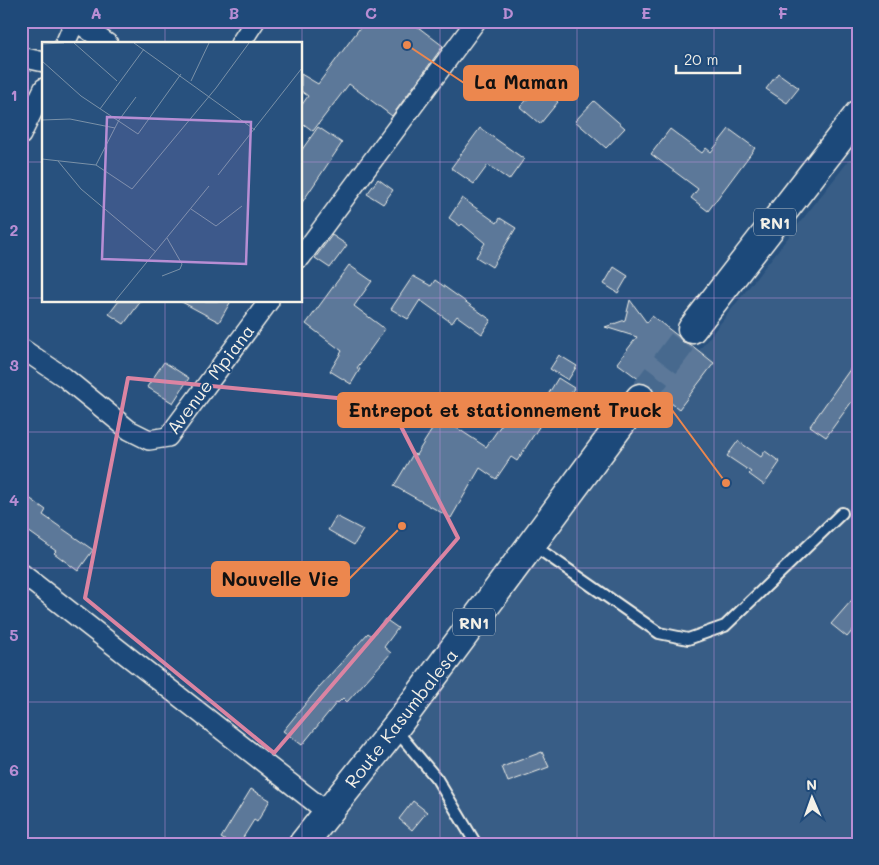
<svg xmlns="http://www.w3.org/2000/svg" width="879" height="865" font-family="Mali,sans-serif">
<rect width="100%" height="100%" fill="#28517e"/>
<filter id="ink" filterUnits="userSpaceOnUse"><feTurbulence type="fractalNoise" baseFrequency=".02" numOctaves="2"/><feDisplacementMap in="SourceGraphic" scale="10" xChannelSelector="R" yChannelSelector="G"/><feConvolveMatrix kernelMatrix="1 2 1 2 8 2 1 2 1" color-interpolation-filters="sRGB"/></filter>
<g filter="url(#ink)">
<path fill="#375d86" d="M858,149V844H314L331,816Z"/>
<path fill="#5b7899" stroke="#f4f1e8" d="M365,21H410L443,46L392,116L349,84L313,131L301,122V106L308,96L301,91V74L318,84Z
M778,73L799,88L787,103L766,89Z
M540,86L558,102L540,124L520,107Z
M594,101L625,128L606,148L575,121Z
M318,127L342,143L301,204V151Z
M480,128L524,159L509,180L488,165L474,184L451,168Z
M670,129L702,153L706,148L711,152L729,129L755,148L708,211L691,198L698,189L651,154Z
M378,179L393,190L383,204L367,194Z
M462,198L497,223L500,218L516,228L492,267L476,257L485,243L462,224L460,226L449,218Z
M332,235L347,245L330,268L315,258Z
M349,265L372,281L354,306L385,329L357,368L360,369L351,384L330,371L342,351L306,324Z
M614,267L628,276L618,293L604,284Z
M413,276L431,286L435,280L491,320L482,334L457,316L452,323L420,300L408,319L391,309Z
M630,300L647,323L652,316L678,336L683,342L690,344L714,363L679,409L617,363L637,337L605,327L625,320Z
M119,301H141L124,324L109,314Z
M180,301H231L219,322Z
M559,355L577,366L568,380L550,369Z
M858,358V393L826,437L810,426Z
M164,362L189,378L173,403L147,387Z
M558,378L574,388L566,403L563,401L560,407L546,398Z
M519,399L546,416L517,461L511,457L496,479L480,468L451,518L394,486L413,454L416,455L440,417L486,447Z
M738,441L761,457L765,451L780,462L764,485L749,474L751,472L727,456Z
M21,492L46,510L43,515L93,550L78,571L54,553L56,551L21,526Z
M336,516L363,530L354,545L328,530Z
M858,593V624L847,637L831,624Z
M385,619L398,628L384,647L391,653L347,702L343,698L338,703L337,702L302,745L283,731L320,686L368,633L372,636Z
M542,752L549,767L508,782L502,767Z
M251,789L270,800L257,822L254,820L239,844H231L221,838Z
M413,801L427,812L412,830L399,819Z"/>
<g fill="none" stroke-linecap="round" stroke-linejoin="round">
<path stroke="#47698e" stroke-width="28" stroke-dasharray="28 14" stroke-linecap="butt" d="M640,398L692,329"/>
<g stroke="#f4f1e8" stroke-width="14">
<path id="lane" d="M533,545L659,633L688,639L725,626L842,513
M395,729L437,779L476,844"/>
</g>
<g stroke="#f4f1e8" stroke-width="22">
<path id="street" d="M76,21L108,44
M65,44L75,21
M240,44L255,21
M21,57L44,62
M21,135L44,88
M301,257L476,21
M21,348L64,377L129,430L149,440L168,437L269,301
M21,573L327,812"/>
</g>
<g stroke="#f4f1e8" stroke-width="31">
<path id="highway" d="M692,329L858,115
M303,844L395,728L640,398"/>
</g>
<use href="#lane" stroke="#1f4a7a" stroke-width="10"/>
<use href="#street" stroke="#1f4a7a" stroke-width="19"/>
<use href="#highway" stroke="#1f4a7a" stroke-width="28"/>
</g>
</g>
<path fill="none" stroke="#db84a2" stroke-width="4" stroke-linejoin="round" d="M128,378L389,403L458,538L274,753L85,598Z"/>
<path fill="none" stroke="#b88ed4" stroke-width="1" stroke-opacity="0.55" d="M165,21V44M302,21V844M440,21V844M577,21V844M714,21V844M21,162H44M301,162H858M21,298H44M301,298H858M165,301V844M21,432H858M21,568H858M21,702H858"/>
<g text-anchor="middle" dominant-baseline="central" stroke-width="4" stroke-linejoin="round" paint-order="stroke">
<g fill="#1f4a7a" stroke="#b4bfc7" stroke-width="1">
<rect x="754" y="208.5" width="42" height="27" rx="4"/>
<rect x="453" y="608.5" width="42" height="27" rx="4"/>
</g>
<g font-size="16" font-weight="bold" fill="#f4f1e8">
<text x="775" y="222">RN1</text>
<text x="474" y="622">RN1</text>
</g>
<g font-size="18" fill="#f4f1e8" stroke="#1f4a7a">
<text transform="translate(210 379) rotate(-53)">Avenue Mpiana</text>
<text transform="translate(401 718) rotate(-52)">Route Kasumbalesa</text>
</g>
</g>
<g transform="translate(42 42)">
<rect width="260" height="260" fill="#28517e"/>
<path fill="none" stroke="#7a91a8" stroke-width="1" d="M32,1L75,39M92,1L213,88M0,2L22,1M0,19L39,54L96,92L139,32M149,39L167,1M58,67L102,7M0,78L28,77L73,86M0,117L54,123L90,147L174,46L207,1M16,119L39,147L114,210M54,123L77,78L94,55M176,133L260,26M149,167L174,184L200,164M120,234L138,227L140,222L125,196M73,259L167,144"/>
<path fill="#b88ed4" fill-opacity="0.15" stroke="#b88ed4" stroke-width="2.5" d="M65,75L209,80L204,222L60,217Z"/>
<rect width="260" height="260" fill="none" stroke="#f4f1e8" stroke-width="2.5"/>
</g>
<path fill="none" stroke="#ec874e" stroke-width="2" d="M407 45L464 83M726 483L672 410M402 526L349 579"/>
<g fill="#ec874e" stroke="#1f4a7a" stroke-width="2">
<circle cx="407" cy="45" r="5"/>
<circle cx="726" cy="483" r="5"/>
<circle cx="402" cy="526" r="5"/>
</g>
<g fill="#ec874e" stroke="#ec874e" stroke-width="2">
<rect x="464" y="66" width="114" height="34" rx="5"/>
<rect x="338" y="393" width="334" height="34" rx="5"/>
<rect x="212" y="562" width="137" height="34" rx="5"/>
</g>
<g font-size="19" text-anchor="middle" font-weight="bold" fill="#111">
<text x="521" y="89">La Maman</text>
<text x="505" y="417">Entrepot et stationnement Truck</text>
<text x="280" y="586">Nouvelle Vie</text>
</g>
<rect width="879" height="865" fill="none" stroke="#1f4a7a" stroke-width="55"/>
<g transform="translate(812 798) rotate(358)" stroke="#1f4a7a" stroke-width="4" paint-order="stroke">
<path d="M0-4L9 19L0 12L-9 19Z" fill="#f4f1e8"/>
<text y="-8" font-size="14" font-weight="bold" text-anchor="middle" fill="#f4f1e8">N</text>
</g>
<path d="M676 65v8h64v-8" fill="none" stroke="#f4f1e8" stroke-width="2.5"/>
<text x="684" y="65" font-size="15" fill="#f4f1e8" stroke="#1f4a7a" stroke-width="4" paint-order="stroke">20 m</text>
<rect x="28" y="28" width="824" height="810" fill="none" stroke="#b88ed4" stroke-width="2"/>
<g font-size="16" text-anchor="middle" font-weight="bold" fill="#b88ed4">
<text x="96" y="19">A</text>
<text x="234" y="19">B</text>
<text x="371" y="19">C</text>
<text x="508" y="19">D</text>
<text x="646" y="19">E</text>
<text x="783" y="19">F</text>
<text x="14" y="101">1</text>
<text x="14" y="236">2</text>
<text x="14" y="371">3</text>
<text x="14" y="506">4</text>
<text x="14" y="641">5</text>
<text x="14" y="776">6</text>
</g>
</svg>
